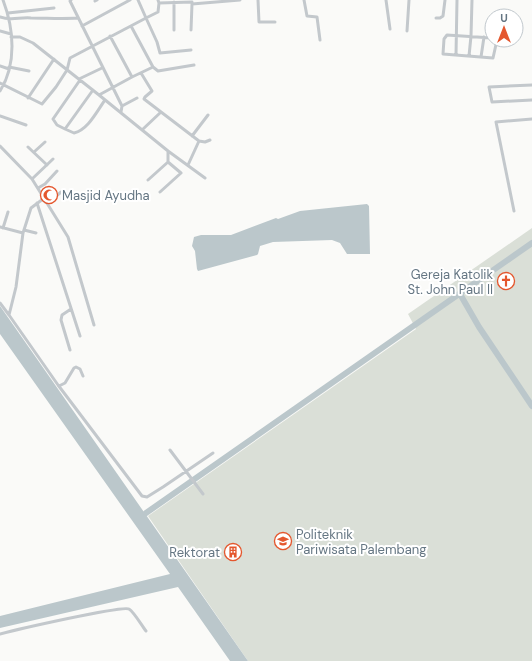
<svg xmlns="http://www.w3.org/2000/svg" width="532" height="661" font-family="'DM Sans',sans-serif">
<rect width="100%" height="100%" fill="#fafaf8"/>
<path fill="#dadfd7" d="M532,228V661H248L148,516L416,329L408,314Z"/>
<path fill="#bbc7cb" d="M367,204L369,206L370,254H347L340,243L332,240L273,242L260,246L258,254L257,255L198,271L197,269L195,251L192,246L194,237L201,235H231L276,218L278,219L300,211Z
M0,306L248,661H230L178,587L0,628V616L170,574L0,334Z"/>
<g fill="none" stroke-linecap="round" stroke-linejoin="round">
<path stroke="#bbc7cb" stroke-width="6" d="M460,294L479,327L532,406
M146,513L532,243"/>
<path stroke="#c3c8cc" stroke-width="3" d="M71,0L70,1L122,106L121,112
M158,0L159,3L192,2
M258,0L259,22H275
M304,0L307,16L317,17L320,40
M386,0L390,29
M95,1L97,0
M174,2V30
M159,3L158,12L146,18L157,42L160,53L191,50
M192,4L240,0
M8,13L54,8
M0,17C10,21 20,17 31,18C47,18 62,19 78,18
M436,18H440L443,16L445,0
M82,26L130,0
M131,26L153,67L132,77
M191,30L192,4
M0,31L11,34
M407,31L409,0
M11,37H20L33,43L99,95L132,77L110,36
M492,38L447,35L444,39L443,54L493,58L497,40
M456,55L457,0
M469,56L471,36L472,0
M481,57L484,37
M0,66L9,69
M9,67L29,71
M153,67L158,71L194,65
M141,73L152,91L145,97L144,99L199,141L205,142L210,140
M79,79L102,68
M0,83L42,104L56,87L67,70L70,58L146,18L138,0
M532,85L489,87L492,102L532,100
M93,90L65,129L74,133C88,130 97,111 105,100
M0,91C17,64 14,29 3,0
M99,95L168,151V162L181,173L160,192
M28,98L54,59
M122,106L137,98
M0,116L26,125
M65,129L57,125L53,119L80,80
M142,130L161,112
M192,136L208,115
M0,146L32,179L68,237L94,325
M28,147L47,165
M168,151L205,178
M34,152L45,142
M188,165L199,141
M32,179L53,159
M148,180L168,162
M38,188L45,184L57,171
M43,199L31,208L23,233L16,287L9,315L58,385L142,496L147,497L163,487L213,453
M45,202L54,198L61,192
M37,203L80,336
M514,211L496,122L532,119
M0,227L23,233
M3,228L8,212
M24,230L36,233
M0,303L9,315
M70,350L61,320L62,315L71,309
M59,386L65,383L74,368L76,367L80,369L83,376
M170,450L203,494
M0,634C15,630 123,605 129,609C134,612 142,626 146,631"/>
</g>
<defs>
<g id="mosque-ring" transform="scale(0.9)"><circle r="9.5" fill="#fff" stroke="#e4572e" stroke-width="1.5"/><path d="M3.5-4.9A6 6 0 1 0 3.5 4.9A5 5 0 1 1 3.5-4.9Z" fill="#e4572e"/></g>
<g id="church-ring" transform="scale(0.9)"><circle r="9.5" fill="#fff" stroke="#e4572e" stroke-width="1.5"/><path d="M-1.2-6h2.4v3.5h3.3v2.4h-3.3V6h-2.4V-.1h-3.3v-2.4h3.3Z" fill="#e4572e"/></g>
<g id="university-ring" transform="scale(0.9)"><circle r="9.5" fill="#fff" stroke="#e4572e" stroke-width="1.5"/><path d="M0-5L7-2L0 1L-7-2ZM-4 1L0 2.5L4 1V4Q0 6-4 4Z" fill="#e4572e"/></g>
<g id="building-ring" transform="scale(0.9)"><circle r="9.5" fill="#fff" stroke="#e4572e" stroke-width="1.5"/><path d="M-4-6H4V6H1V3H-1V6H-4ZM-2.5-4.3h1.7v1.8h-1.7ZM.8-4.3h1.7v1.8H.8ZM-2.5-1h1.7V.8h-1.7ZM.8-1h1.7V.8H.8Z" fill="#e4572e"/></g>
</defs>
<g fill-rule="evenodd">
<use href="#mosque-ring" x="49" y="195"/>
<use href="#church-ring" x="506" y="281"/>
<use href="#university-ring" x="283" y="541"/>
<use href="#building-ring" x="233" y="552"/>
</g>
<g text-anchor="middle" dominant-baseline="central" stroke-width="4" stroke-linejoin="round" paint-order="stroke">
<g font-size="13" fill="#657683" stroke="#fff" text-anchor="start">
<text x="62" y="195">Masjid Ayudha</text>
<text x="493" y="274" text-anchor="end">Gereja Katolik<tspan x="493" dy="15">St. John Paul II</tspan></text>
<text x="296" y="534">Politeknik<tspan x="296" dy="15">Pariwisata Palembang</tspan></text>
<text x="220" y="552" text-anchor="end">Rektorat</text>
</g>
</g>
<g transform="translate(504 28)"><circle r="19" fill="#ffffff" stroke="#c1c8cd"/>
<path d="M0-3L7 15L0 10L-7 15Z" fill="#e4572e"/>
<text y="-6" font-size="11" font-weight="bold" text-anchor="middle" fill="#657683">U</text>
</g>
</svg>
